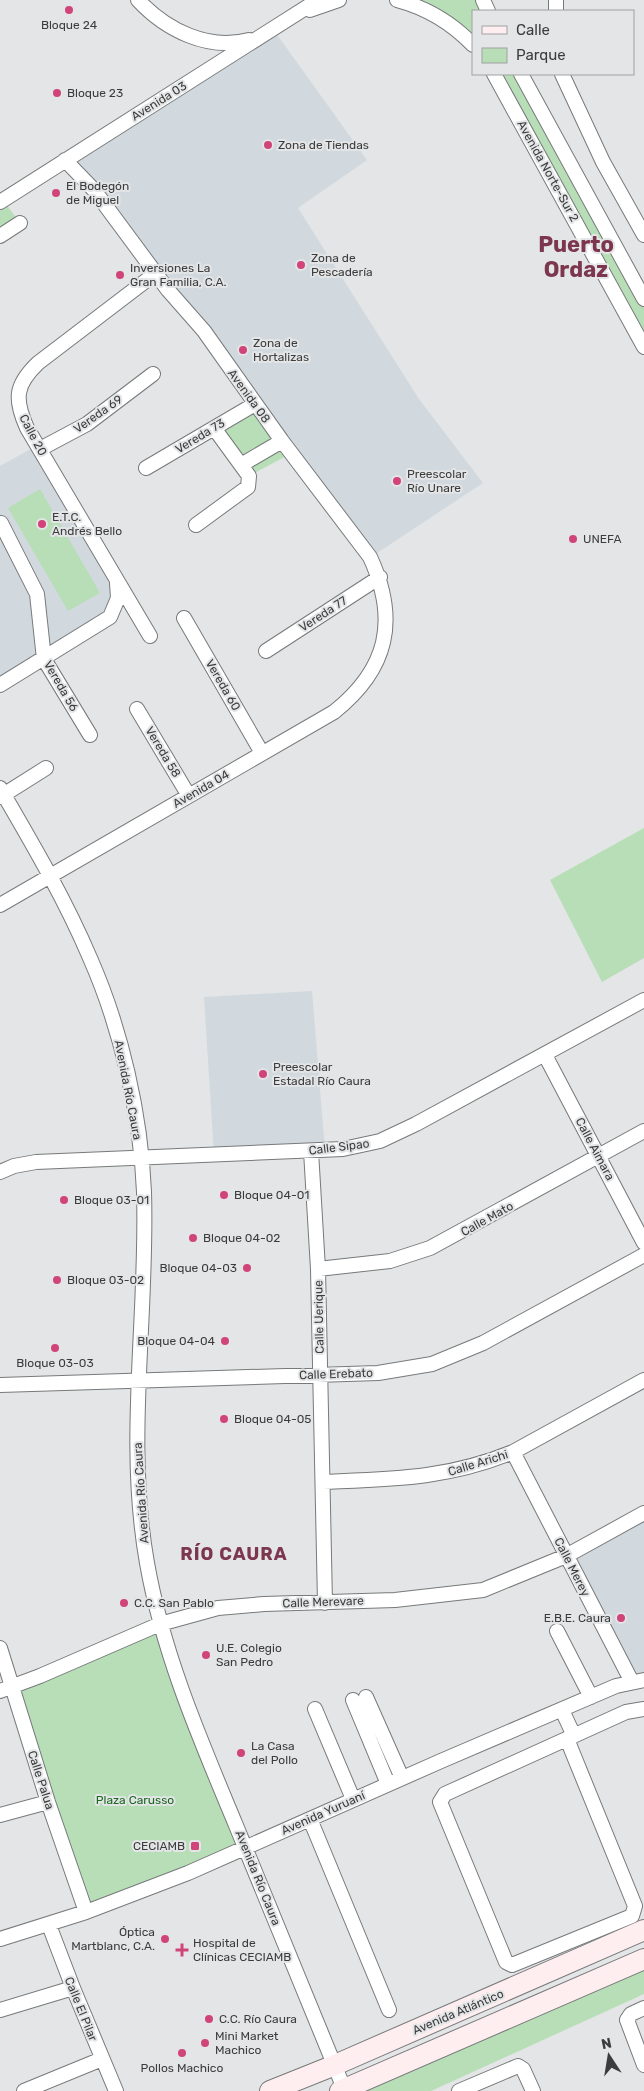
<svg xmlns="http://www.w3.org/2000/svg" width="644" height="2091" font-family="Rubik,sans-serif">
<rect width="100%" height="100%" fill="#e3e5e6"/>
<path fill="#d1d9df" d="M273,29L367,160L298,208L419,399L483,483L371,557L65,160Z
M38,445L117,582L116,606L0,685V466Z
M312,991L325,1150L214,1155L204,997Z
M644,1513V1680L632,1682L566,1556Z"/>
<path fill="#b8deb7" d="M397,0H483L488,11H473V45Z
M494,74H521L644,299V347Z
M3,200L20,223L0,236V202Z
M255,404L292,453L249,476L214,428Z
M40,489L100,593L68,611L8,508Z
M644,828V958L602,982L550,880Z
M160,1624L245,1847L86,1912L11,1687Z
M644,1959V1994L431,2091H340Z"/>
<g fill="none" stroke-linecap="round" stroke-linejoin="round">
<g stroke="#77797a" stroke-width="16">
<path id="minor" d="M138,0C166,30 208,51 249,40
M397,0C427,8 451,22 473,45
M483,0L488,11
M310,10L339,0
M556,11V0
M494,74L644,347
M521,74L644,299
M562,74L603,162L644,235
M0,202L318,0
M0,236L20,223
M40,449L87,424L153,374
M241,465L282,441
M146,468L255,404
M1,523L37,594L44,659L90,735
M196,525L248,487L249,476L214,428
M184,618L262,753
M150,636L27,428C14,399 15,385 38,363L156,273
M266,651L380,577
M0,685L110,617L118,598L117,583
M137,709L189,796
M0,788C32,843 65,899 90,958C121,1028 141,1115 144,1192C148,1316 125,1440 147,1563C163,1654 200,1739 235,1823C272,1913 309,2002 345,2091
M0,797L46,768
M0,905L334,712C388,669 399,620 370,557L282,441L204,331L168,290L94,190L65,160
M545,1055L644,1243
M311,1151L318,1269L325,1603
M0,1172L14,1166L36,1162L343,1149L380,1141L416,1124L644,1000
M318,1269L390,1261L430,1248L644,1131
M0,1385L378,1373L432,1364L483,1343L644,1255
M513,1452L632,1682
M323,1482C393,1479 447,1479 513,1452L644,1380
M557,1631L591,1697
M0,1648L48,1802L86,1912
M0,1691L40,1676L160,1624L218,1608L264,1604L395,1600L483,1590L566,1556L644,1513
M366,1697L402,1778
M353,1700L388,1784
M315,1709L353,1799
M562,1710L574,1736
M567,1739L635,1906L632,1916L512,1965L506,1962L440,1802L445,1794L626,1712L644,1709
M0,1815L48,1802
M310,1819L389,2010
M49,1925L73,1988L116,2091
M0,1939L86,1912L188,1873L441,1761L616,1686L644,1680
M644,2008L631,2014L627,2020L644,2065
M0,2010L73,1988
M24,2091L102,2059
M459,2091L518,2066L523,2069L533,2091"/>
</g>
<g stroke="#77797a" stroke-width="22">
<path id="secondary" d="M270,2091L335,2065L644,1930
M340,2091L644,1959"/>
</g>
<use href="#minor" stroke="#fff" stroke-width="14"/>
<use href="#secondary" stroke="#feeeef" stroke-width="20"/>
</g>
<g fill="#d04479" stroke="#e3e5e6" stroke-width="2">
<circle cx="69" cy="10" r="5"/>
<circle cx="57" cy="93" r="5"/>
<circle cx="268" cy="145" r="5"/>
<circle cx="56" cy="193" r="5"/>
<circle cx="301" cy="265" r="5"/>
<circle cx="120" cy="275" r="5"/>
<circle cx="243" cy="350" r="5"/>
<circle cx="397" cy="481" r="5"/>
<circle cx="42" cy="524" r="5"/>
<circle cx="573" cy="539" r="5"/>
<circle cx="263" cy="1074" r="5"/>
<circle cx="224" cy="1195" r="5"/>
<circle cx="64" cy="1200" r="5"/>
<circle cx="193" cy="1238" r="5"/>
<circle cx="247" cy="1268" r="5"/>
<circle cx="57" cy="1280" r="5"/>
<circle cx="225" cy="1341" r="5"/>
<circle cx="55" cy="1348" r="5"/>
<circle cx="224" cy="1419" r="5"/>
<circle cx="124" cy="1603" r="5"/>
<circle cx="621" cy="1618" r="5"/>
<circle cx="206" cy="1655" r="5"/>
<circle cx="241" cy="1753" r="5"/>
<rect x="190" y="1841" width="10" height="10" rx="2.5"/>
<circle cx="165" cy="1939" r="5"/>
<path d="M179.5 1942.5h5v5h5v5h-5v5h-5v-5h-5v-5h5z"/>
<circle cx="209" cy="2019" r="5"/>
<circle cx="205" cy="2043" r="5"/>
<circle cx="182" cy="2053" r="5"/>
</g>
<g text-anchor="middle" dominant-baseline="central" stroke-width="4" stroke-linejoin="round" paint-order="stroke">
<g font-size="12" fill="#3c3c3d" stroke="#e3e5e6" text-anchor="start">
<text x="69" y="25" text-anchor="middle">Bloque 24</text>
<text x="67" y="93">Bloque 23</text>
<text x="278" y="145">Zona de Tiendas</text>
<text x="66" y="186">El Bodegón<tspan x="66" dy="14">de Miguel</tspan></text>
<text x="311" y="258">Zona de<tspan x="311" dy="14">Pescadería</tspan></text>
<text x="130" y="268">Inversiones La<tspan x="130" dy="14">Gran Familia, C.A.</tspan></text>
<text x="253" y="343">Zona de<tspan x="253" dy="14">Hortalizas</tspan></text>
<text x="407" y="474">Preescolar<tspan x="407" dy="14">Río Unare</tspan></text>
<text x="52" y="517">E.T.C.<tspan x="52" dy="14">Andrés Bello</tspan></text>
<text x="583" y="539">UNEFA</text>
<text x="273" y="1067">Preescolar<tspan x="273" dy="14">Estadal Río Caura</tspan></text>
<text x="234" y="1195">Bloque 04-01</text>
<text x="74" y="1200">Bloque 03-01</text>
<text x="203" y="1238">Bloque 04-02</text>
<text x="237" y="1268" text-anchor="end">Bloque 04-03</text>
<text x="67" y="1280">Bloque 03-02</text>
<text x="215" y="1341" text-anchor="end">Bloque 04-04</text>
<text x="55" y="1363" text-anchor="middle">Bloque 03-03</text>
<text x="234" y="1419">Bloque 04-05</text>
<text x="134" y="1603">C.C. San Pablo</text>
<text x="611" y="1618" text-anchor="end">E.B.E. Caura</text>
<text x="216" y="1648">U.E. Colegio<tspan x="216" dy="14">San Pedro</tspan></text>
<text x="251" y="1746">La Casa<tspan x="251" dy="14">del Pollo</tspan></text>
<text x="185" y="1846" text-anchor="end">CECIAMB</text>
<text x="155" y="1932" text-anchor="end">Óptica<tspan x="155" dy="14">Martblanc, C.A.</tspan></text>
<text x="193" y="1943">Hospital de<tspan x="193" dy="14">Clínicas CECIAMB</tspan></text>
<text x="219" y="2019">C.C. Río Caura</text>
<text x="215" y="2036">Mini Market<tspan x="215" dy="14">Machico</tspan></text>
<text x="182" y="2068" text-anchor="middle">Pollos Machico</text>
</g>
<g font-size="12" fill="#3c3c3d" stroke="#e3e5e6">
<text transform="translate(159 101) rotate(-32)">Avenida 03</text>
<text transform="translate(548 171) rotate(61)">Avenida Norte-Sur 2</text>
<text transform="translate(249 396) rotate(54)">Avenida 08</text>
<text transform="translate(98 414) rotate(-35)">Vereda 69</text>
<text transform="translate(33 435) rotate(62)">Calle 20</text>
<text transform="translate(200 436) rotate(-31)">Vereda 73</text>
<text transform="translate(323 614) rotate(-33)">Vereda 77</text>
<text transform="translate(223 685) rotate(60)">Vereda 60</text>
<text transform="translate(61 686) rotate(60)">Vereda 56</text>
<text transform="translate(163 752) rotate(59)">Vereda 58</text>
<text transform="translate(201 789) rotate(-30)">Avenida 04</text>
<text transform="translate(128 1090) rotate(79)">Avenida Río Caura</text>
<text transform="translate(339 1147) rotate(-7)">Calle Sipao</text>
<text transform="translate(595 1149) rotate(62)">Calle Aimara</text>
<text transform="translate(487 1219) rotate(-29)">Calle Mato</text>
<text transform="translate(319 1317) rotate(-91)">Calle Uerique</text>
<text transform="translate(336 1374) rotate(-2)">Calle Erebato</text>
<text transform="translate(478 1463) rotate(-17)">Calle Arichi</text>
<text transform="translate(141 1493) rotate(-94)">Avenida Río Caura</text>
<text transform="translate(572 1567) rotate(63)">Calle Merey</text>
<text transform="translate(323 1602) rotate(-2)">Calle Merevare</text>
<text transform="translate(41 1780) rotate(72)">Calle Palua</text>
<text transform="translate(323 1813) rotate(-24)">Avenida Yuruaní</text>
<text transform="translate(258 1878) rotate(68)">Avenida Río Caura</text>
<text transform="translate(81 2009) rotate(68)">Calle El Pilar</text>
<text transform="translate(458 2012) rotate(-23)">Avenida Atlántico</text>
</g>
<g font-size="12" fill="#18681d" stroke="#e3e5e6">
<text x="135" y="1800">Plaza Carusso</text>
</g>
<g font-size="18" font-weight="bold" letter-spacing="1" fill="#7c364d" stroke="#e3e5e6">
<text x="234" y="1554">RÍO CAURA</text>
</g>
<g font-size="22" font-weight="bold" fill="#7c364d" stroke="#e3e5e6">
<text x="576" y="244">Puerto<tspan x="576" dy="25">Ordaz</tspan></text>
</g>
</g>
<rect x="472" y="10" width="162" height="65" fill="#e3e5e6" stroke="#a0a1a2"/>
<rect x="482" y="26" width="25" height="8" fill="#feeeef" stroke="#a0a1a2"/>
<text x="516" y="35" font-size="15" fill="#3c3c3d">Calle</text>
<rect x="482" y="48" width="25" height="15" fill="#b8deb7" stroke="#a0a1a2"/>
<text x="516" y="60" font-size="15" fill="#3c3c3d">Parque</text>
<g transform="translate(609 2056) rotate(348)" stroke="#e3e5e6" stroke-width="4" paint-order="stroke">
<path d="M0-4L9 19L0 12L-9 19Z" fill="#3c3c3d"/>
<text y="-8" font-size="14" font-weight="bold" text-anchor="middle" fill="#3c3c3d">N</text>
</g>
</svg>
